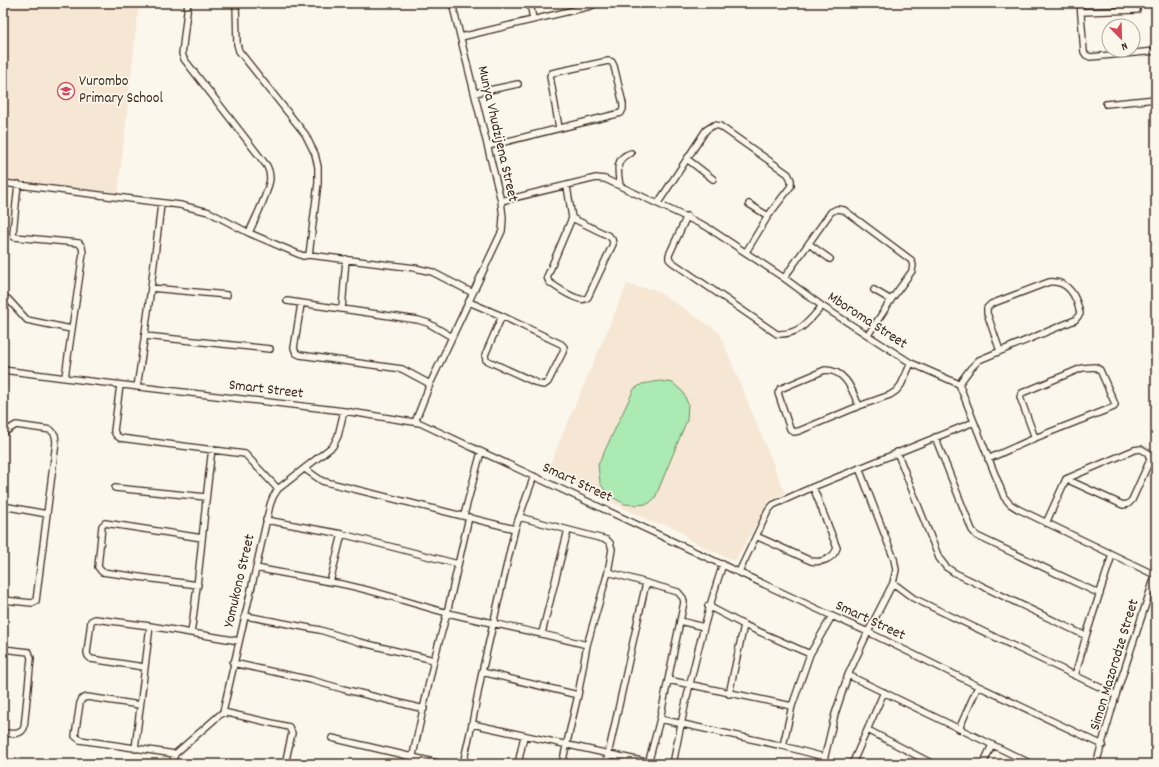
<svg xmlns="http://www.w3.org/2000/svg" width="1159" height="767" font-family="Dekko,sans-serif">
<rect width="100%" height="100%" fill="#fbf7ec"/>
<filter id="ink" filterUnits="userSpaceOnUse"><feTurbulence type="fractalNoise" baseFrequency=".025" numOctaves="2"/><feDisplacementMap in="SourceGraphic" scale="8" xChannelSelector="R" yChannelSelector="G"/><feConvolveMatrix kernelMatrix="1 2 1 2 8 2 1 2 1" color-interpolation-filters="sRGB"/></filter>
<g filter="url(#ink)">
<path fill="#f6e6d4" d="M3,3H139L118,193L3,179Z
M627,284L636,287L654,289L719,332L785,493L770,500L735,561L689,540L681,531L673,527L664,524L654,523L547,471Z"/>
<path fill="#abeab2" stroke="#738a68" d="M660,381L673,383L683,392L688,404L687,420L655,498L648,504L635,505L625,504L608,495L600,483L598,465L634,389L642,384Z"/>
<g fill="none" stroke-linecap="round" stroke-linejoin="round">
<g stroke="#3b2a1e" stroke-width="8">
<path id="minor" d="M188,3L182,54L184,59L267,166C269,170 270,174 270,179C267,197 256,216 249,233
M236,3L237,44L239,51L305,134L315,154L318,167V183L309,255
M530,3L533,19
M1080,3L1084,52L1086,55L1090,57L1156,51
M1081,12L1137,10
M461,37L591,6L597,3
M475,93L518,84
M1106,104L1156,99
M488,146L621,113L623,109V104L614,66L612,62L608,61L552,73L550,76L559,128
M687,159L713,179
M3,183L180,205L209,212L249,233L303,256L309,255L415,268L432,272L473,293
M18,184L13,233L14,237L79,243L82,247L83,253L65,377
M567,186L572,218L547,277L549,282C556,287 571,297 580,299C583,300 586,299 588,297L613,244L612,239L609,236L572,218
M620,186C618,172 614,158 631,153
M501,201L596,178L605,179L707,227L784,278L822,306L911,363L959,384L1004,497L1010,504L1018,509L1155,575
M658,203L706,130L714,125L720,126L788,174L791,180V186L768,216L746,252
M749,204L768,216
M687,216L669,255V259L672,262L777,334C800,335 809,321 822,306
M809,244L830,259
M346,259L342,309L418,320L428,323L452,337
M784,278L831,212L837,209L844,210L911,260L913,265L912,271L891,300L868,335
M151,288L227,295
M874,290L891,300
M3,297L8,299L27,320L71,329
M287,301L342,309
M469,302L502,316L561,344L564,347L563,352L548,382L544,385L539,384L486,360L485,355L502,316
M301,304L294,348L296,353L300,355L402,369L430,384
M145,336L270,349
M3,370L89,381L344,411L420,423L832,616L868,632L978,686L1103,745
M959,384L971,368L979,360L1075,320L1080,314C1077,298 1069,280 1049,282L991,304L987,308V313L1000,351
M120,385L114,431L116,435L120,438L245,454L278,489
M137,387C147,326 154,265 161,204
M859,406C852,390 846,370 825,370L780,389L778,393L790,429L794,432L799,431L859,406L890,395L896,391L901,385L911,363
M415,422L430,384L502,231L503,218L501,201L452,3
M3,433L16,425L51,430L55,435L56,442L36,601L32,603L3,600
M935,437L972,530L977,536L1100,594
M897,452L939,558L946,567L955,573L1086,636
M988,459L1035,438L1114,407L1115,404L1100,370L1095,367L1082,368L1022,393L1020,397L1035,438
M305,469L322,481L515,529
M115,488L206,497
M3,506L47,514
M464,515L481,452
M519,517L607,540L610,543L612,549L608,572L587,645L578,695L562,764
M1046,523L1066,479L1123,505L1128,504L1132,500L1150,460L1148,453L1141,449L1134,450L1066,479
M342,534L458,564
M756,536L811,561C822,563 833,559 837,548L813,487
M256,568L330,582L342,534L266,520
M608,572L678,592L683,598L684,602L660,719L648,764
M739,572L768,511L773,505L813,487L974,422
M330,582C370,588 408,603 448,613C494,624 541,633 587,645
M893,583L913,598L1116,695
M198,585L102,572L98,567L102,526L105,523L202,538
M708,606L744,625L810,654
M246,616L320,630L359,642L434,660
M680,621L704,627
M191,633C200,572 204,510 212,449
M542,633L568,530
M3,649L29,652L31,658L24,728C20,736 11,733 3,733
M233,663L311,680L343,689L424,709
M144,667L91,659L88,656L87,653L91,621L95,619L150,626L239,641
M482,672L578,695
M848,675L1032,764
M1075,676L1086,636L1112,555
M668,680L792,706
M729,694L744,625
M140,705L87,697L82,699L80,703L75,736L80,740L175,754
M223,712L289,727L292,733L285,764
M660,719L783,746L824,757
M472,724L655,764
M959,729L978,686
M868,730L933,764
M332,738L442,764
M783,746L792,706L810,654L832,616
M135,749L150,626
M172,764L175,754L223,712L256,568L270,505L273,497L278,489L333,446L338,436L344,411
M411,764L434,660L447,613L469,517
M463,764L472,724L482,672L515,529L534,476
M518,764L524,736
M606,764L646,583
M673,764C686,697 701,629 723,564
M823,764L835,714L848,675L868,632L893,583L896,570L894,559L859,468
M852,764L884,692
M983,764L992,745
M1096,764L1116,695L1156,573"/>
</g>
<use href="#minor" stroke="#fbf7ec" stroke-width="5.5"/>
</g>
</g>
<defs>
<g id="school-ring" transform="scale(0.9)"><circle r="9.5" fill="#fbf7ec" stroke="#d1495b" stroke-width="1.5"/><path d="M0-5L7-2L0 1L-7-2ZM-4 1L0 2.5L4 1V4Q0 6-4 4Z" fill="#d1495b"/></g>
</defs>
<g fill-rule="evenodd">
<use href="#school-ring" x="66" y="91"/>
</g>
<g text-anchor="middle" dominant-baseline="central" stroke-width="3.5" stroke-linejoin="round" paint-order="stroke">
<g font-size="15" fill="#3b2a1e" stroke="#fbf7ec" text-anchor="start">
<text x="79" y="82">Vurombo<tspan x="79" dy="17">Primary School</tspan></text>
</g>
<g font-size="15" fill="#3b2a1e" stroke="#fbf7ec">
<text transform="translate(497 134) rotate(77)">Munya Vhudzijena Street</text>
<text transform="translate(867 321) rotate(33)">Mboroma Street</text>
<text transform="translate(266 390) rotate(7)">Smart Street</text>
<text transform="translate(577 483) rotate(25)">Smart Street</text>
<text transform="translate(240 581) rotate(-77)">Yomukono Street</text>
<text transform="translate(870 621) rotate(25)">Smart Street</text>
<text transform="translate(1115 665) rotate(-73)">Simon Mazorodze Street</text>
</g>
</g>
<rect width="1159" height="767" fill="none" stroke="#fbf7ec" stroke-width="16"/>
<rect x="8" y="8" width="1143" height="751" fill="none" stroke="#3b2a1e" stroke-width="1.5" filter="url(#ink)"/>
<g transform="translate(1121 38) rotate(157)"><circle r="19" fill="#fbf7ec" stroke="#aea59a"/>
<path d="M0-3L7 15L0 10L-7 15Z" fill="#d1495b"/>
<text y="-6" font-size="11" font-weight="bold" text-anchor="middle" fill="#3b2a1e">N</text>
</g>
</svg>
